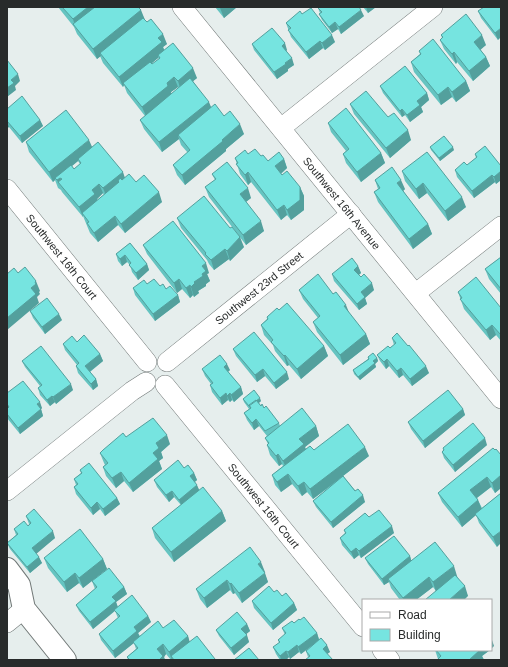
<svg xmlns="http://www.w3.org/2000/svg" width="508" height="667" font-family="Arial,sans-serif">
<rect width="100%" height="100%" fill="#e6eeed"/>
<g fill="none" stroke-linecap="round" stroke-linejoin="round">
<g stroke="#727978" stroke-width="20">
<g id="minor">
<path id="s1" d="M182,7L501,399"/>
<path d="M281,128L433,7"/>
<path id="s2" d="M7,189L147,362"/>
<path d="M416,293L501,226"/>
<path id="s3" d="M167,362L351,214"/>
<path id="s4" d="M165,385L363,627"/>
<path d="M7,491L132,391L146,382"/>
<path d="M7,623L24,609"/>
<path d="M382,650L390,660"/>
</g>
</g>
<g stroke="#727978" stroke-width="24">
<path id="secondary" d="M7,569L19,585L24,609L65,660"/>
</g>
<use href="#minor" stroke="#fff" stroke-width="19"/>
<use href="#secondary" stroke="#fff" stroke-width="22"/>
</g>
<path fill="#65c4c1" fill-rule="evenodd" d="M58,7H138L145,20L167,44L163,47L164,50L197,78L193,81L211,107L224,116L244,134L226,149V151L185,185L177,175L173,165L188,153L181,145L179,139L162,152L144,129L140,120L145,116L127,93L124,85L123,87L103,63L100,56L97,59L77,34L74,27ZM158,58L159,59L152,64H151ZM178,87L179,88L171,94V92Z
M215,7H237L224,18Z
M363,7H376L368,13Z
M501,7L498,40L481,18L478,11Z
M318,8L364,16L341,34L338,29L332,33L322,20L319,14L320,13Z
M302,14L335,42L325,50L323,48L309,59L291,37L286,23Z
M441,35L486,45L480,49L486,57L490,66L473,81L457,62L456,64L444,49L440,40L442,38Z
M252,44L287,50L286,51L294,65L288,69V71L277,79L254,50Z
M419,51L466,81L470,91L456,102L452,97L441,105L414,72L411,62L420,54Z
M380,86L427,93L429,100L421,107L423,112L410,122L405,115L402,117L383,93Z
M350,104L388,117L411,140L390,158L354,114Z
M7,109L40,120L43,126L22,143L9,127L7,128Z
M328,123L381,153L385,163L361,182L346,163L343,154L346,151L331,132Z
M26,142L92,147L125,178L136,182L162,202L125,233L118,225L98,242L90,233L83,216V217L62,192L61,190L58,188L55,180L53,182L29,152ZM78,161L80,164L74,169L72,166ZM103,193L104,195L97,200V199Z
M430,147L454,150L440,161L431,150Z
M248,154L261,156L268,161L284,159L287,168L281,174L300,187L304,196V210L291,220L287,215L281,220L251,182L248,185L240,174L235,158Z
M475,154L501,166V180L496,184L495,182L474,198L457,177L455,170L467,165L476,158Z
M402,171L466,207L448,221L427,193L419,199L405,181Z
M212,174L251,198L246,202L264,231L246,245L209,197L205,187L215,180Z
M375,180L405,189L403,191L428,224L432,234L413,249L378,202L374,192L378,189Z
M177,218L244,247L230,261L229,259L214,270L209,264L207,260L181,228Z
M130,243L147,264L149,270L138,280L132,272L130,265L127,262L122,266L118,261L116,254Z
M143,245L209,273L207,274L210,281L206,284V286L198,291L199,293L194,297L193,295L190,298L182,289L177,293L147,254Z
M501,257V294L489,279L485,269Z
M358,266L361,273L359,275L374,290L365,298L367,304L359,310L334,281L332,274Z
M147,284L160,286L178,295L180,302L155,321L135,295L133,288Z
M299,290L366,334L370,344L343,365L317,332L313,322L318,318L303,299Z
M458,292L501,308V341L496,335L490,340L464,309Z
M279,310L324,346L328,356L301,379L289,365L287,366L275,351L273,345L264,335L261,325L267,319V317Z
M30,311L62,320L45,334L33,318Z
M392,338L429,373L412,386L403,375L399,378L389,366L386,369L380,361L377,355L390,348L394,345Z
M77,342L100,354L103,361L90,372L96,379L98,386L93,390L78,373L76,366L77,365L65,350L63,344Z
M233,349L289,379L276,389L265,376L257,382L236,356Z
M368,357L377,358L378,361L375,364L376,367L360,380L354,374L353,370L368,359Z
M22,361L73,390L56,404L55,402L50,406L40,395L38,388L40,386L25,367Z
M202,369L230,370L228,372L241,387L243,394L234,402L232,400L230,402L228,400L222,405L212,392L210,385L211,384L205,376Z
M7,393L42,408L41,409L43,416L20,434L7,418Z
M243,399L261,401L259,403L261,406L264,408L279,423L280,426H316L319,436L305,447L306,449L369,456L343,476L365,502L333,528L316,507L313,501L335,483L313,499L307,492L302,496L292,484L281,492L275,485L272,475L283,466L282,464L279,466L270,455L267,445L268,444L265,438L267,436L259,426L254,430L247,420L244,413L249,409L244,402Z
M463,409L465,415L425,448L411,429L408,422Z
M126,437L170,444L161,452L163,458L159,461L162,469L133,492L124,481L116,488L106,476L103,467L105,465L104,463L100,453Z
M487,445L455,472L444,458L442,452L443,450V448Z
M501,455V488L495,493L491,487L477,498L482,508L501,493L497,547L479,523L476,515L462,527L442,502L438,493Z
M184,468L194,473L197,480L195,482L199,490L222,511L226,521L174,562L155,538L152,528L181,505L174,497L169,502L157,487L154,480Z
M80,470L117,498L120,504L105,516L100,509L93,515L76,494L74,487L76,485L74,479L81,473Z
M26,516L55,538L36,553L42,563L30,573L10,549L7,543L16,535L14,529L28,526L29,524Z
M369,517L394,533L361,558L359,555L354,559L342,545L340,538L345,533L344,530Z
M410,556L411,560L457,576L468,596L436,591L433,587L416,600H400L391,588L389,582L384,585L368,564L365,558Z
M44,558L103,559L107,569L83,588L79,583L67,592L48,568Z
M264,572L268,582L242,603L235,593L233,594L230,590L207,608L200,599L196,589L265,572Z
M92,581L124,587L127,594L116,602L118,607L148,616L151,622L138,633L140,636L163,628L188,636L189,641L215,660H171L166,654L164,657L165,660H128L127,657L136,649L134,643L115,658L101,640L99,634L118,618L115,611L93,629L79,611L76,605L95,589Z
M274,592L294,603L297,610L273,630L254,608L252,601Z
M300,620L317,633L319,639L330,652L308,657L306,651L317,642L301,654L299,652L290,659L289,657L286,660H280L276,654L273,647L279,643L278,640L285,635L282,628L294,623Z
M247,624L250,631L246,634L249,642L234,655L219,636L216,630Z
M435,650H490L482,656L484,660H438V659Z"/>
<path fill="#53a09d" d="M88,7H103L75,26L73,19Z
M221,7H237L224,18L220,8Z
M366,7H376L368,13Z
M141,10L145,20L100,53L101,56L97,59L93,49Z
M361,10L364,16L341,34L339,27Z
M335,22L338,29L332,33L329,27Z
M501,28V37L498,40L495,33Z
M163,34L167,44L163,47L165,52L158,55V58L125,85L123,83L124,85L123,87L119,77L158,38Z
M332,35L335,42L325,50L322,43Z
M482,35L486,45L478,52L474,42Z
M320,41L323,48L309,59L306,52Z
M285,43L287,50L284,53L282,46Z
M454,52L457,62L456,64L452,54Z
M486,57L490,66L473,81L469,71Z
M292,58L294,65L288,69V71L277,79L274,72Z
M193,68L197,78L181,91L178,81Z
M18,74L20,81L15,86L16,90L7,97V88L11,80Z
M174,77L178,87L171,92L172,95L146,116L142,107L167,83Z
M466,81L470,91L456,102L452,92Z
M448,87L452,97L441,105L438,95Z
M427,93L429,100L421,107L423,112L410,122L407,115L417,101Z
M209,102L213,112L178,135L179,139L162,152L159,142Z
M402,109L405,115L402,117L400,111Z
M40,120L43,126L22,143L20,136Z
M7,121L9,127L7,128Z
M240,124L244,134L226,149V151L185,185L182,175L222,140Z
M408,130L411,140L390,158L386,148Z
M89,140L93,149L78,159V161L56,179L55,178V180L53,182L49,172Z
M453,147L454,150L440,161L439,158Z
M381,153L385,163L361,182L357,172Z
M284,159L287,168L278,176L275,166Z
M501,171V180L496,184L494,177Z
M123,172L126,181L119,182L118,181L120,187L107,198L103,188Z
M248,172L251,182L248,185L245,175Z
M492,175L495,182L474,198L472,191Z
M60,178L64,187L58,182L61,190L57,180Z
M401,180L405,189L401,193L397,183Z
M423,183L427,193L419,199L416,189Z
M99,184L103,193L97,199L99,204L82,213L83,216V217L79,207L92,190Z
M300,187L304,196V210L291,220L287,210Z
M248,188L251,198L243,204L240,194Z
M159,192L162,202L125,233L121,224Z
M462,197L466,207L448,221L445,211Z
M284,205L287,215L281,220L277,210Z
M115,216L118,225L98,242L94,233Z
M261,221L264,231L246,245L243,235Z
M428,224L432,234L413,249L409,239Z
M240,237L244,247L230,261L227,251Z
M225,249L229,259L214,270L211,260Z
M125,255L127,262L122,266L120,259Z
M206,263L209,273L207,274L210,281L206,284V286L198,291L199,293L194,297L191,287L194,282L202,274V266Z
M147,264L149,270L138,280L136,273Z
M358,266L361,273L357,276L354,270Z
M179,279L182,289L177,293L174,283Z
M36,281L40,291L39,292L40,294L37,297L39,303L7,330V318L31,288L35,282Z
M372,283L374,290L365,298L367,304L359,310L357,304L361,292Z
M190,285L193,295L190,298L186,288Z
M178,295L180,302L155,321L153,314Z
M346,305L350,315L344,306Z
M59,314L62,320L45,334L42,327Z
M492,325L496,335L490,340L486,330Z
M366,334L370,344L343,365L340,355Z
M324,346L328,356L301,379L297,369Z
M100,354L103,361L88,373L85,366Z
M285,355L289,365L287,366L284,356Z
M377,358L378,361L375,364L376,367L360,380L358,377L373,361Z
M387,359L389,366L386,369L384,362Z
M227,364L230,370L226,373L224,367Z
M426,366L429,373L412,386L410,379Z
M401,368L403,375L399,378L397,371Z
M263,369L265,376L257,382L255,375Z
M287,372L289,379L276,389L274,383Z
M96,379L98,386L93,390L91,384Z
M71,384L73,390L56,404L53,397Z
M241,387L243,394L234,402L231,395Z
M226,393L228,400L222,405L220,398Z
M230,393L232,400L230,402L227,396Z
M52,396L55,402L50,406L47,400Z
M260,398L261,401L251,409L249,406Z
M40,402L42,408L41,409L43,416L20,434L18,428L37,404Z
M463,409L465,415L425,448L423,441Z
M256,419L259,426L254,430L252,423Z
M316,426L319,436L305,447L307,454L287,470L283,461L299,439Z
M167,435L170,444L161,452L163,458L159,461L162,469L133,492L129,483L153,453L156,443Z
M485,438L487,445L455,472L453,465Z
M365,447L369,456L313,499L310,489Z
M278,454L282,464L279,466L276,456Z
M121,472L124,481L116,488L112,478Z
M194,473L197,480L193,483L190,476Z
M288,474L292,484L281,492L277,482Z
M501,475V488L495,493L492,483Z
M487,477L491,487L474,500L470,490Z
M304,482L307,492L302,496L298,486Z
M197,485L200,492L182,507L179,500Z
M172,491L174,497L169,502L166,495Z
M363,495L365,502L333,528L331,522Z
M117,498L120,504L105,516L103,509Z
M478,500L482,510L475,514L476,515L462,527L458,517Z
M97,502L100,509L93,515L91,508Z
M222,511L226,521L174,562L171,552Z
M392,526L394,533L361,558L359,551Z
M53,531L55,538L35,555L32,548Z
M501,531V543L497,547L493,537Z
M356,548L359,555L354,559L351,552Z
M410,556L412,563L388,579L389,582L384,585L382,579Z
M39,557L42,563L30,573L27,567Z
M103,559L107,569L83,588L79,578Z
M261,562L265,572L262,574L258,564Z
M454,566L457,576L436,592L433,582Z
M75,573L79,583L67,592L64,582Z
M265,573L268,582L242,603L239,593Z
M429,577L433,587L416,600H403V598Z
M227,580L230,590L207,608L204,598Z
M231,583L235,593L233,594L230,584Z
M465,586L468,596L464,600H449Z
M124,587L127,594L116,602L118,608L93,629L90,622L112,597Z
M294,603L297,610L273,630L271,623Z
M148,616L151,622L138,633L140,638L115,658L113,651L134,627Z
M247,624L250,631L244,636L241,629Z
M317,633L319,640L301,654L298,647Z
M247,635L249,642L234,655L231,648Z
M188,636L191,646L171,656L173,660H172L169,652Z
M491,637L494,646L491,649Z
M163,644L166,654L164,657L165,660H159L157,649Z
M297,645L299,652L290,659L288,652Z
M327,645L330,652L326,655L323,649Z
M478,650H490L482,656L484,660H469Z
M286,651L289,657L286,660H281L280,656Z"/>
<path fill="#76e4e0" stroke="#53a09d" d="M62,7H88L73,19Z
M95,7H138L141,10L93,49L73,24Z
M319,7H359L361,10L339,27L335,22L329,27L319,14L322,12L318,8Z
M484,7H501V28L495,33L478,11Z
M311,8L332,35L322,43L320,41L306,52L288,30L291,28L286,23L300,11L302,14Z
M466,14L482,35L474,42L486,57L469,71L454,52L452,54L440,40L443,37L441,35Z
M143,18L147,22L151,19L163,34L158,38L162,42L119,77L100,53Z
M272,28L285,43L282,46L292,58L285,63L286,64L274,72L252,44Z
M433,39L466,81L452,92L448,87L438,95L411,62L421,54L419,51Z
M173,43L193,68L178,81L174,77L167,83L168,86L142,107L123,83L150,62L152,64L160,58L158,55Z
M7,60L18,74L11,80L14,83L7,88Z
M405,66L427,93L417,101L420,105L407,115L402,109L400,111L380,86Z
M190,78L209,102L159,142L140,120Z
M366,91L388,117L394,113L408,130L386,148L350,104Z
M22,96L40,120L20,136L7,121V109Z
M215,104L224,116L230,111L240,124L222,140L223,141L182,175L173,165L190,150L178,135Z
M346,108L381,153L357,172L343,154L349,149L328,123Z
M66,110L89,140L49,172L26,142Z
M444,136L453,147L439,158L430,147Z
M98,142L123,172L103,188L99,184L92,190L95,194L79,207L58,182L62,179L60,178L57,180L55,178L71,165L74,169L81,163L78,159Z
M485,146L501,166V171L494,177L492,175L472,191L455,170L464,162L467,165L477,157L475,154Z
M255,149L261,156L263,155L268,161L279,152L284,159L275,166L282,175L287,171L300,187V200L287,210L284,205L277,210L248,172L245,175L236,164L238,163L235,158L245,150L248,154Z
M427,152L462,197L445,211L423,183L416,189L402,171Z
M227,162L248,188L240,194L261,221L243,235L205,187L216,179L212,174Z
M392,167L401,180L397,183L428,224L409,239L374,192L380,188L375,180Z
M129,174L136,182L144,175L159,192L121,224L115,216L94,233L87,223L89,222L82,213L119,182L118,181L120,178L122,180Z
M204,196L230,228L232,227L240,237L227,251L225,249L211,260L205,254L206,253L177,218Z
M173,221L206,263L202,266L206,271L202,274L203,276L194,282L195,283L191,287L190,285L186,288L179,279L174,283L143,245Z
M130,243L147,264L136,273L129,265L131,263L125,255L120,259L116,254Z
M501,257V289L485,269Z
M352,258L358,266L354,270L361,277L364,274L372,283L361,292L365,297L357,304L332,274Z
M25,267L36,281L35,282L36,284L31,288L36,294L7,318V274L14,268L18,273Z
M318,274L333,294L336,292L346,305L344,306L366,334L340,355L313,322L320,316L299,290Z
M476,277L501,308V335L492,325L486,330L460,299L462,298L458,292Z
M154,279L160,286L163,284L166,289L170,286L178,295L153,314L133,288L144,280L147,284Z
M47,298L59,314L42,327L30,311Z
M287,303L324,346L297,369L285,355L284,356L271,342L273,340L261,325L268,319L267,317L277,308L279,310Z
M254,332L287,372L274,383L263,369L255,375L233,349Z
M397,333L408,346L409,345L426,366L410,379L401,368L397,371L387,359L384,362L377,355L388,346L390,348L396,343L392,338Z
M84,335L100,354L85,366L96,379L91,384L76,366L79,363L63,344L72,336L77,342Z
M41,346L71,384L53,397L52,396L47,400L38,388L42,385L22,361Z
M373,353L377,358L373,361L375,363L358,377L353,370L369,359L368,357Z
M220,355L227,364L224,367L241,387L231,395L230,393L227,396L226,393L220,398L210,385L213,383L202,369Z
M23,381L40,402L37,404L41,409L18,428L7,414V409L9,407L7,404V393Z
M254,390L260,398L249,406L243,399Z
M448,390L463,409L423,441L408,422Z
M256,400L261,406L262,404L264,408L266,406L279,423L265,431L256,419L252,423L244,413L251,408L249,405Z
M302,408L316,426L299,439L304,444L283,461L278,454L276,456L267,445L269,443L265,438Z
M153,418L167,435L156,443L159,448L153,453L158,459L129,483L121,472L112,478L103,467L108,463L100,453L103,450L123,433L126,437Z
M473,423L485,438L453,465L442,452L444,450L443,448Z
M348,424L365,447L310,489L304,482L298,486L288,474L277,482L272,475L310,446L314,450Z
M493,448L495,450L496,449L501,455V475L492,483L487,477L470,490L478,500L458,517L438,493Z
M178,460L184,468L188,465L194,473L190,476L197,485L179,500L172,491L166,495L154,480Z
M89,463L117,498L103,509L97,502L91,508L74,487L78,484L74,479L82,473L80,470Z
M343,476L355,491L358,489L363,495L331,522L313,501Z
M203,487L222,511L171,552L152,528Z
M501,493V531L493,537L475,514Z
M34,509L53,531L32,548L39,557L27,567L7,543L18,534L14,529L24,521L28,526L31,523L26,516Z
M379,510L392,526L359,551L356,548L351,552L340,538L346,533L344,530L365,513L369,517Z
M80,529L103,559L79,578L75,573L64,582L44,558Z
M394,536L410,556L382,579L365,558Z
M435,542L454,566L433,582L429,577L403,598L388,579Z
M250,547L261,562L258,564L265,573L239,593L231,583L230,584L227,580L204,598L196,589Z
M109,568L124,587L112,597L116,601L90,622L76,605L97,587L92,581Z
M455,575L465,586L449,600H425Z
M269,586L274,592L277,590L282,596L286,593L294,603L271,623L252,601Z
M132,595L148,616L134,627L137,631L113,651L99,634L120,616L114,610Z
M237,612L247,624L241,629L247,635L231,648L216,630Z
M304,617L317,633L298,647L297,645L288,652L286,651L280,656L273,647L280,642L278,640L286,633L282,628L292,621L294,623L299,619L300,620Z
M174,620L188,636L169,652L163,644L157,649L163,656L159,660H130L127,657L138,648L133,642L158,621L163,628Z
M197,636L215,659L214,660H174L171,656Z
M321,638L327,645L323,649L333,660H305L310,656L306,651Z
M249,648L259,660H234Z
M436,650H480L469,660H439L438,659L441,656Z"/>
<g text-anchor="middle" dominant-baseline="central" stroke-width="3" stroke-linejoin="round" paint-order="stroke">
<g font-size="11" fill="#282b2b" stroke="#fff">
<text stroke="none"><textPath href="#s1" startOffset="253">Southwest 16th Avenue</textPath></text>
<text stroke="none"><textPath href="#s2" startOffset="87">Southwest 16th Court</textPath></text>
<text stroke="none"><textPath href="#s3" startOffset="118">Southwest 23rd Street</textPath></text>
<text stroke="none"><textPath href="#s4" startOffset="156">Southwest 16th Court</textPath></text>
</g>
</g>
<rect width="508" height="667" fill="none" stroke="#282b2b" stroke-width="16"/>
<rect x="362" y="599" width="130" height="52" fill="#ffffff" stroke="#a9aaaa"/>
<rect x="370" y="612" width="20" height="6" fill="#ffffff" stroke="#a9aaaa"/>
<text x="398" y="619" font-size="12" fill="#282b2b">Road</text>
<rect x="370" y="629" width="20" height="12" fill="#76e4e0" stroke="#a9aaaa"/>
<text x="398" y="639" font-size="12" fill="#282b2b">Building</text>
</svg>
